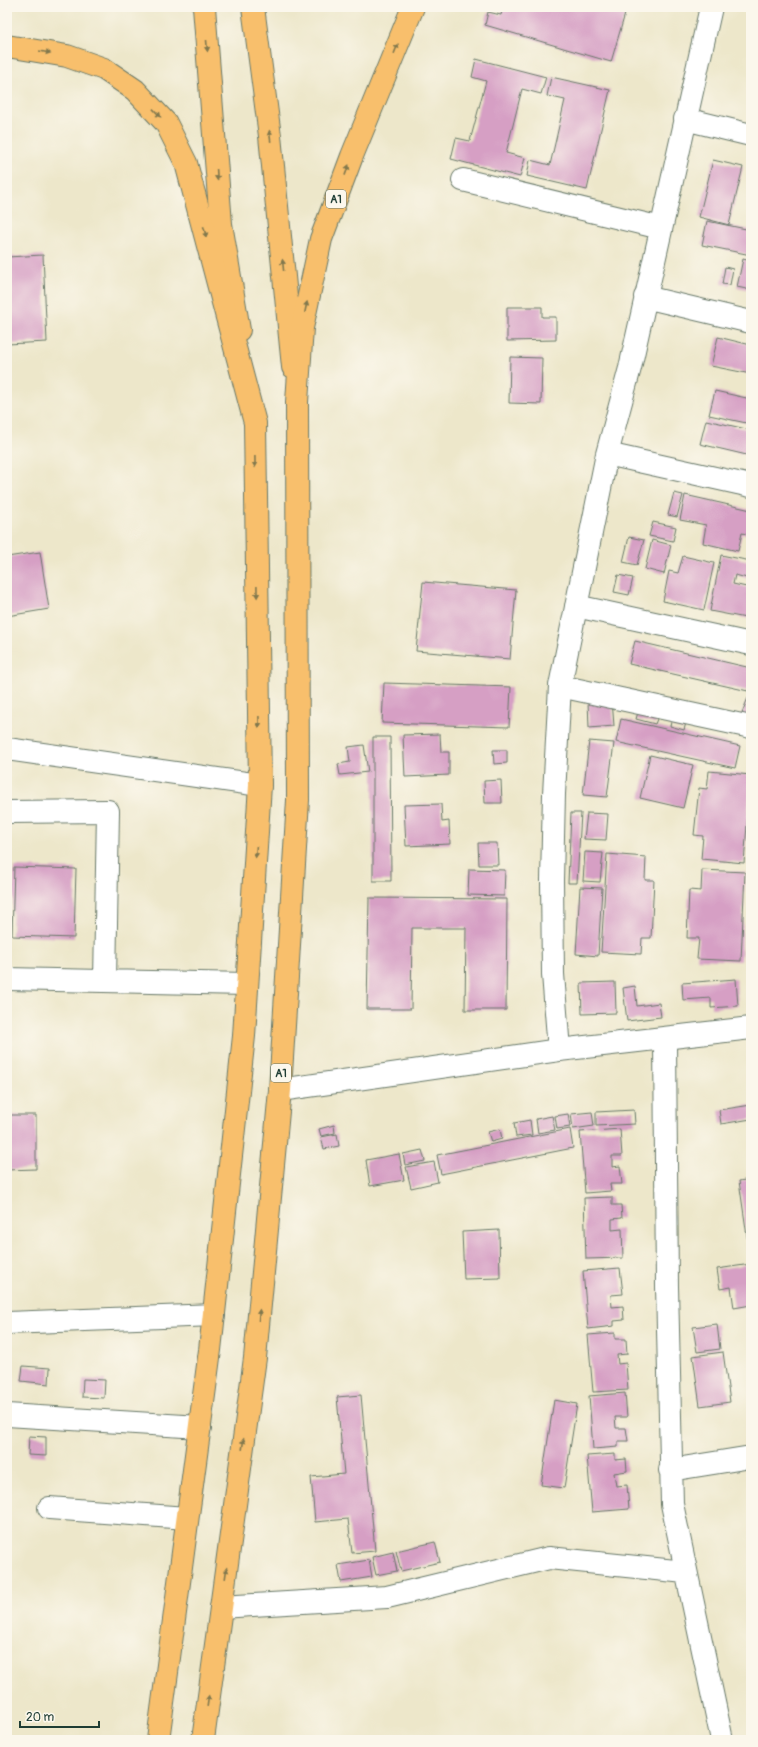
<svg xmlns="http://www.w3.org/2000/svg" width="758" height="1747" font-family="Pangolin,sans-serif">
<rect width="100%" height="100%" fill="#fbf7ec"/>
<filter id="ink" filterUnits="userSpaceOnUse"><feTurbulence type="fractalNoise" baseFrequency=".025" numOctaves="2"/><feDisplacementMap in="SourceGraphic" scale="8" xChannelSelector="R" yChannelSelector="G"/><feConvolveMatrix kernelMatrix="1 2 1 2 8 2 1 2 1" color-interpolation-filters="sRGB"/></filter>
<filter id="wash" filterUnits="userSpaceOnUse"><feTurbulence type="fractalNoise" baseFrequency=".012" numOctaves="4" result="noise"/><feDisplacementMap in="SourceGraphic" scale="16" xChannelSelector="R" yChannelSelector="G"/><feGaussianBlur stdDeviation="0.9" result="paint"/><feColorMatrix in="noise" values="0 0 0 0 0 0 0 0 0 0 0 0 0 0 0 0 0 1.4 0 .05"/><feComposite in="paint" operator="in"/></filter>
<g filter="url(#wash)">
<rect width="100%" height="100%" fill="#ede7ca"/>
<g id="blocks">
<path fill="#d69fc4" d="M503,7H627L611,62L485,25L488,12L501,15Z
M476,59L546,77L541,94L522,89L506,153L525,158L520,177L451,159L456,138L470,141L486,81L472,77Z
M551,77L610,90L587,190L527,176L530,160L550,165L565,100L547,96Z
M713,160L743,167L729,225L699,217Z
M707,221L751,230V255L702,245Z
M43,255L47,342L7,344V257Z
M743,259L751,261V290L737,287Z
M725,267L733,269L730,285L722,284Z
M507,307H542V317H556V340L507,341Z
M718,337L751,345V374L711,366Z
M510,357L542,358L541,404L509,403Z
M715,391L751,399V424L709,415Z
M706,420L751,430V456L700,444Z
M674,493L683,495L677,517L668,515Z
M685,495L751,510V535L742,533L738,551L703,543L706,525L680,520Z
M653,522L676,527L673,541L649,536Z
M629,537L644,540L637,565L623,562Z
M652,540L671,545L664,574L645,569Z
M40,552L49,609L7,616V557Z
M721,555L751,561V579L735,575L733,584L751,588V619L710,611Z
M683,556L714,563L704,610L663,601L669,571L678,573Z
M618,575L633,578L629,595L614,592Z
M423,582L516,590L510,659L416,651Z
M635,641L751,668V678L748,691L629,664Z
M384,683L511,687L509,727L382,723Z
M748,698L751,699V719L741,715Z
M612,700L614,726L589,728L588,701Z
M639,709L659,714L655,724L636,719Z
M673,715L687,719L684,730L670,726Z
M621,719L740,746L735,768L616,742Z
M440,734L441,752H449V775L405,777L403,735Z
M373,737H390L391,881H373Z
M589,741L614,743L607,797L583,795Z
M364,745L368,772L340,775L338,764L350,762L348,747Z
M493,750H507V763L494,764Z
M650,755L693,765L683,808L640,798Z
M709,771L751,775L744,863L701,859L703,836L694,835L699,788L707,789Z
M501,780L502,803H485L484,781Z
M441,804L442,822L449,821L450,844L406,846L404,805Z
M571,813H581L577,883H568Z
M587,813L608,814L606,840L584,839Z
M478,843H497L498,865H479Z
M585,852L603,853L600,882L583,881Z
M607,854L646,857L645,880H654L651,938H642L641,954L601,952Z
M14,867L76,869L74,938L12,936Z
M469,869L505,870L504,896L468,895Z
M702,870L745,872L741,961L697,959L699,938H687L689,890L701,891Z
M580,887L602,888L598,956L576,954Z
M369,898L507,899L506,1010H465L466,928H412L411,1009H367Z
M736,979L738,1006L711,1008V998L683,1000L682,983Z
M615,982L616,1013L582,1014L581,983Z
M635,986L637,1006L659,1003L661,1017L627,1021L623,988Z
M751,1105V1119L721,1124L719,1110Z
M634,1110L635,1124L596,1126V1112Z
M592,1112L594,1126L573,1129L571,1114Z
M568,1114L570,1127L557,1129L555,1116Z
M7,1115H36V1169L7,1170Z
M552,1116L555,1130L538,1133L536,1119Z
M530,1120L532,1135L516,1137L514,1123Z
M334,1125L335,1133L321,1136L319,1129Z
M500,1129L502,1139L491,1142L488,1132Z
M570,1129L573,1148L441,1174L437,1155Z
M620,1129L622,1156H612V1167L620,1166L622,1184H610L611,1191L585,1193L580,1132Z
M337,1134L339,1146L324,1149L321,1137Z
M422,1150L425,1161L405,1165L403,1154Z
M399,1154L404,1180L370,1186L366,1160Z
M434,1162L438,1182L411,1188L406,1167Z
M751,1179V1250H749L739,1181Z
M612,1197V1205H621L622,1218L612,1219V1230L622,1229L623,1258L586,1259L584,1198Z
M499,1230L500,1278L464,1279L462,1232Z
M751,1264V1305L734,1308L731,1287L720,1289L717,1269Z
M620,1268L623,1294L611,1295L612,1307L623,1306L624,1320L614,1321V1326L588,1329L583,1271Z
M717,1324L720,1349L697,1352L693,1327Z
M615,1333V1339H626L627,1354L617,1355L618,1364L626,1363L628,1390L593,1392L588,1335Z
M723,1352L730,1402L700,1406L693,1356Z
M23,1366L50,1368L49,1384L21,1381Z
M83,1379L105,1380L104,1398L82,1397Z
M625,1393L627,1417H615L616,1428H626L628,1441H618V1447L593,1449L589,1396Z
M361,1395L375,1551L352,1553L348,1519L315,1522L311,1477L344,1474L337,1397Z
M554,1400L577,1404L564,1488L541,1485Z
M29,1436L46,1437V1456L28,1455Z
M615,1454V1460L626,1459L627,1471L614,1473L616,1486L627,1485L629,1509L592,1512L587,1456Z
M435,1542L440,1562L401,1571L396,1551Z
M393,1552L397,1571L376,1575L372,1557Z
M369,1560L372,1577L341,1582L338,1565Z"/>
</g>
</g>
<g filter="url(#ink)">
<use href="#blocks" fill-opacity="0" stroke="#677868" stroke-width="1"/>
<g fill="none" stroke-linecap="round" stroke-linejoin="round">
<g stroke="#677868" stroke-width="24">
<path id="minor" d="M685,119L751,135
M463,180L661,228
M645,297L751,322
M607,454L751,486
M576,606L751,644
M560,686L751,727
M7,749L260,785
M7,812L108,811L105,981
M7,979L247,984
M665,1039L667,1286L672,1504L722,1740
M559,1050L553,974L552,880L554,794L560,686L607,454L630,368L711,7
M7,1323L214,1315
M7,1415L200,1427
M670,1470L751,1457
M49,1508L187,1518
M221,1607L387,1597L549,1558L685,1572"/>
</g>
<g stroke="#677868" stroke-width="24">
<path id="tertiary" d="M280,1090L559,1050L751,1028"/>
</g>
<g stroke="#677868" stroke-width="24">
<path id="primary" d="M204,7L221,224L239,330
M253,7L270,136L293,367"/>
</g>
<g stroke="#677868" stroke-width="24">
<path id="trunk" d="M7,46L67,56L104,69L135,90L166,123L186,163L255,423L260,785L244,1036L210,1350L158,1740
M203,1740L255,1358L280,1090L298,800L297,402L302,328L321,239L352,156L413,7"/>
</g>
<use href="#minor" stroke="#fff" stroke-width="22"/>
<use href="#tertiary" stroke="#fff" stroke-width="22"/>
<use href="#primary" stroke="#f8bf6c" stroke-width="22"/>
<use href="#trunk" stroke="#f8bf6c" stroke-width="22"/>
</g>
<defs><path id="oneway-solid" d="M-6-.8H1V-3.2L6.5 0L1 3.2V.8H-6Z"/></defs>
<g fill="#81784d">
<use href="#oneway-solid" transform="translate(207 46) rotate(85)"/>
<use href="#oneway-solid" transform="translate(396 49) rotate(-68)"/>
<use href="#oneway-solid" transform="translate(45 52) rotate(10)"/>
<use href="#oneway-solid" transform="translate(157 113) rotate(47)"/>
<use href="#oneway-solid" transform="translate(270 136) rotate(-97)"/>
<use href="#oneway-solid" transform="translate(347 170) rotate(-70)"/>
<use href="#oneway-solid" transform="translate(217 175) rotate(86)"/>
<use href="#oneway-solid" transform="translate(205 232) rotate(75)"/>
<use href="#oneway-solid" transform="translate(283 265) rotate(-96)"/>
<use href="#oneway-solid" transform="translate(306 307) rotate(-78)"/>
<use href="#oneway-solid" transform="translate(255 462) rotate(89)"/>
<use href="#oneway-solid" transform="translate(257 592) rotate(89)"/>
<use href="#oneway-solid" transform="translate(259 722) rotate(89)"/>
<use href="#oneway-solid" transform="translate(256 852) rotate(94)"/>
<use href="#oneway-solid" transform="translate(259 1315) rotate(-85)"/>
<use href="#oneway-solid" transform="translate(243 1444) rotate(-82)"/>
<use href="#oneway-solid" transform="translate(226 1573) rotate(-82)"/>
<use href="#oneway-solid" transform="translate(208 1701) rotate(-82)"/>
</g>
</g>
<g text-anchor="middle" dominant-baseline="central" stroke-width="3.5" stroke-linejoin="round" paint-order="stroke">
<g fill="#fbf7ec" stroke="#61756b" stroke-width="1">
<rect x="326" y="190" width="20" height="18" rx="3"/>
<rect x="271" y="1064" width="20" height="18" rx="3"/>
</g>
<g font-size="11" font-weight="bold" fill="#1f3d34">
<text x="336" y="199">A1</text>
<text x="281" y="1073">A1</text>
</g>
</g>
<rect width="758" height="1747" fill="none" stroke="#fbf7ec" stroke-width="24"/>
<path d="M20 1721v6h79v-6" fill="none" stroke="#1f3d34" stroke-width="2"/>
<text x="26" y="1721" font-size="12" fill="#1f3d34" stroke="#fbf7ec" stroke-width="3" paint-order="stroke">20 m</text>
</svg>
